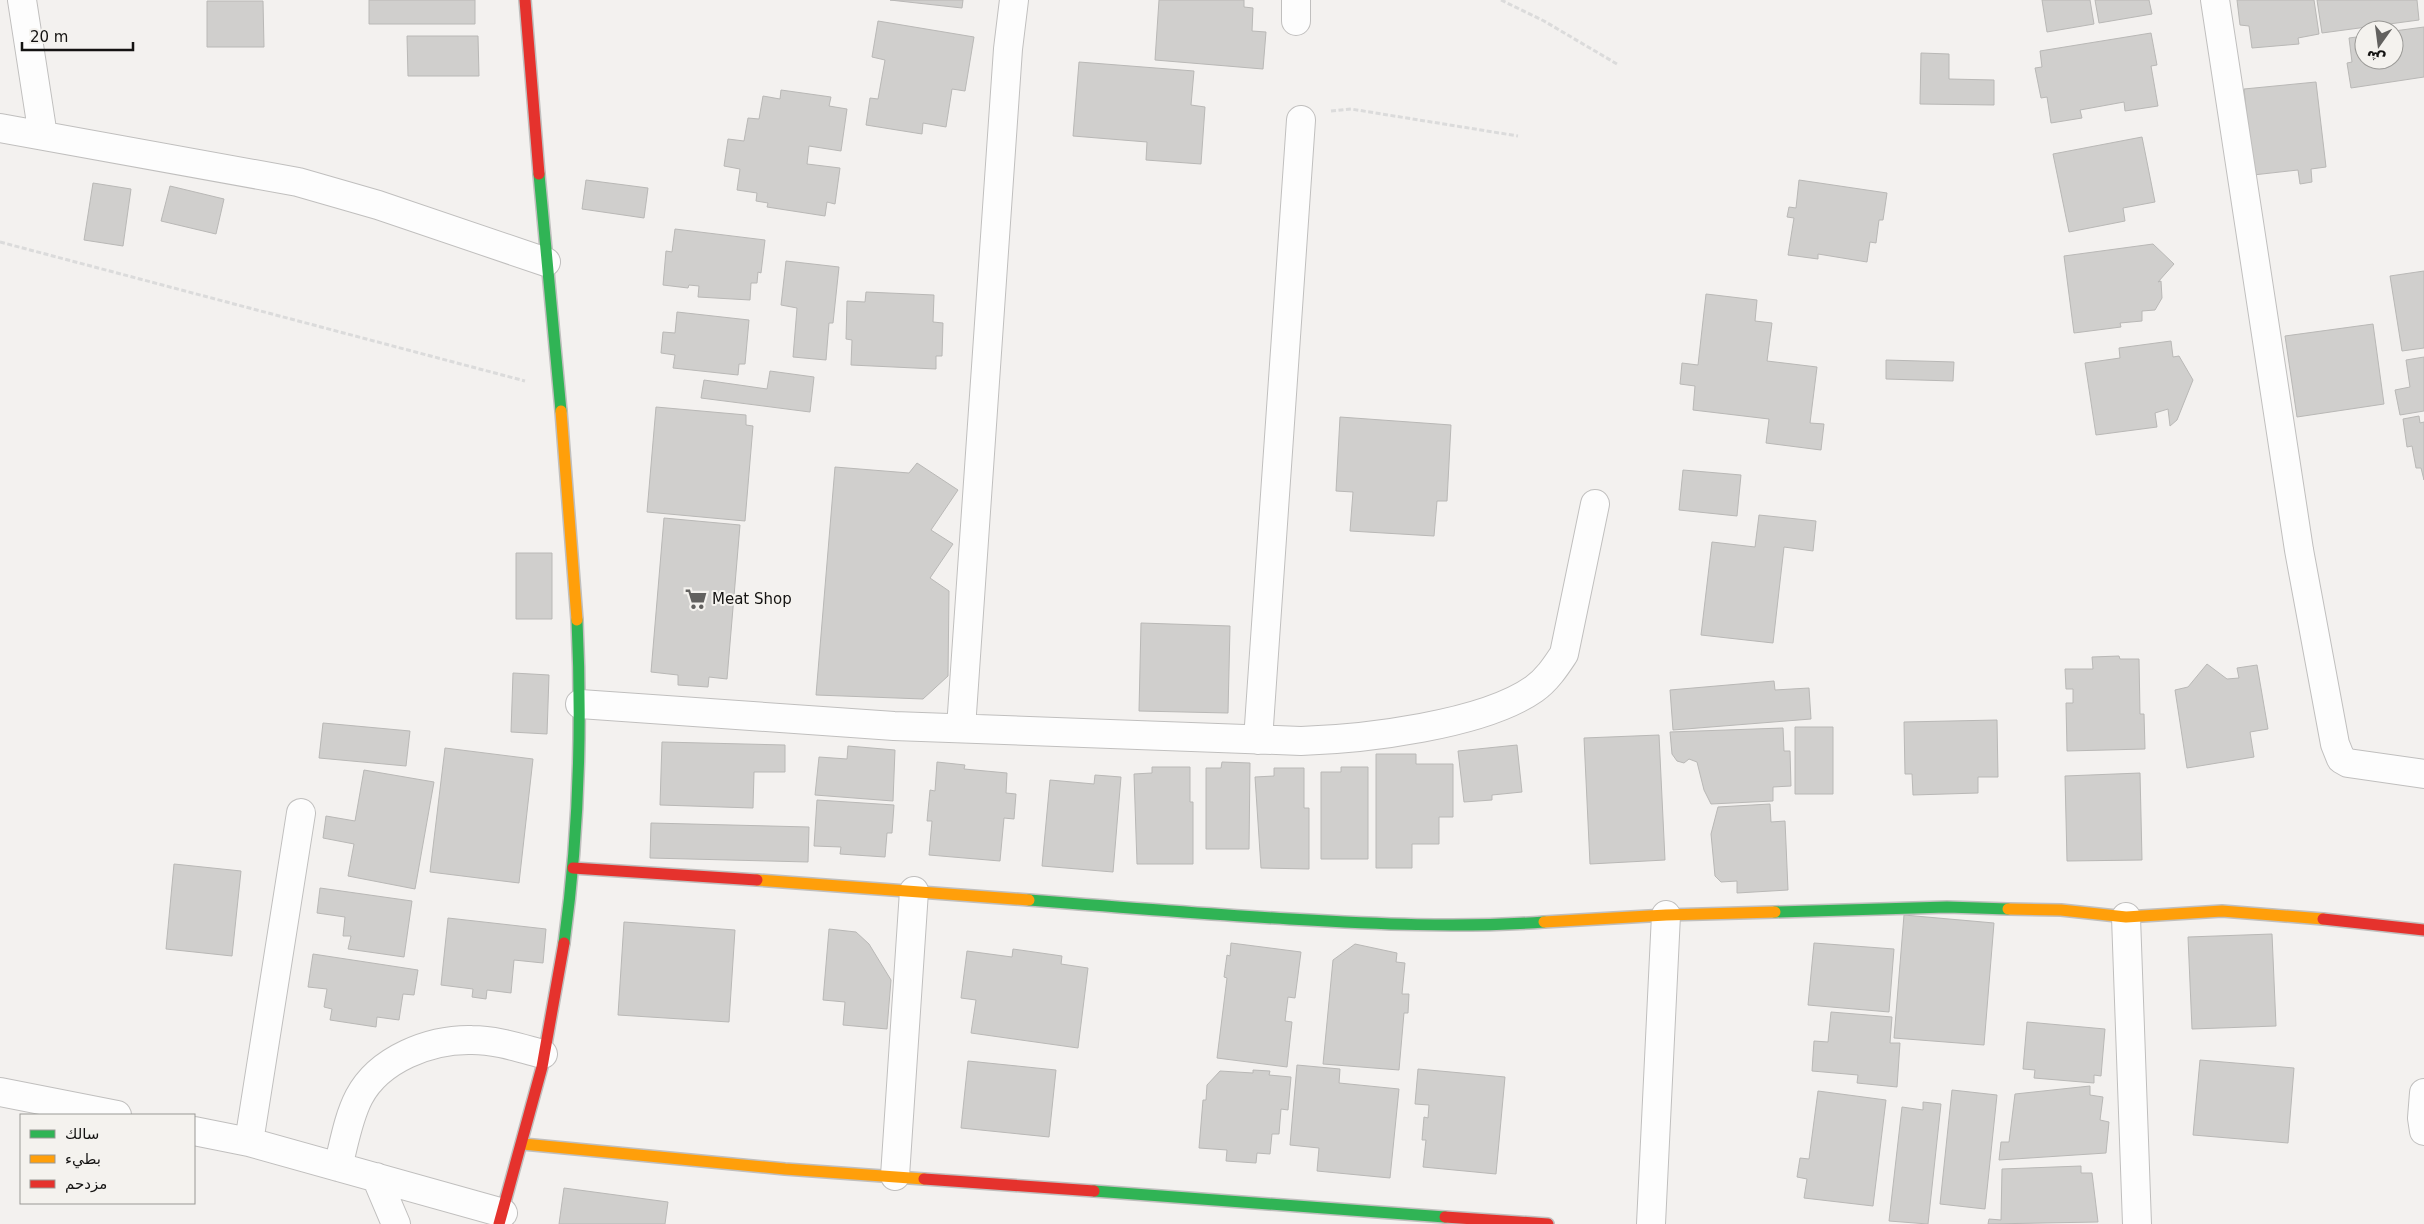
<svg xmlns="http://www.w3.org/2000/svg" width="2424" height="1224" font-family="'DejaVu Sans',Cairo,sans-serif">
<rect width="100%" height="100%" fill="#f3f1ef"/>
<path fill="#d0cfcd" stroke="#b9b8b6" d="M369,0H475V24H369Z
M890,0H963L962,8Z
M1159,0H1244V7L1253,8L1252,31L1266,32L1263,69L1155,60Z
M2042,0H2090L2094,24L2047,32Z
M2095,0H2149L2152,14L2099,23Z
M2237,0H2314L2319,34L2298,38L2299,44L2252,48L2249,26L2240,25Z
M2317,0H2417L2419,20L2322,33Z
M207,1H263L264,47H207Z
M878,21L974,37L965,91L952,89L946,127L923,123L922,134L866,125L870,98L878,99L885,60L872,57Z
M2424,27V77L2351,88L2347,63L2352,62L2349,38L2364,36V60H2394V31Z
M2151,33L2157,65L2151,66L2158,106L2125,111L2124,102L2080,110L2082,118L2051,123L2047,97L2041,98L2035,68L2042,67L2040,51Z
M407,36H478L479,76H408Z
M1921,53L1949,54V79L1994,80V105L1920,104Z
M1079,62L1194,71L1191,105L1205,107L1201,164L1146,160L1147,142L1073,136Z
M2316,82L2326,167L2311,169L2312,182L2300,184L2298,170L2253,175L2244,89Z
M781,90L831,97L829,106L847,109L841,151L809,146L807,164L840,168L835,204L827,202L825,216L767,207L768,203L756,201L757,193L737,190L740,169L724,166L728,139L744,141L748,118L759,119L763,96L780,99Z
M2142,137L2155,202L2123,208L2125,221L2069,232L2053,154Z
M586,180L648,188L644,218L582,209Z
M1799,180L1887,193L1883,220H1879L1876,243L1870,242L1867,262L1818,254V259L1788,255L1794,218L1787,217L1789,207L1796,208Z
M93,183L131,189L123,246L84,240Z
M170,186L224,199L216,234L161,221Z
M675,229L765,240L761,273L758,272L757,283H751L750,300L698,297L699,286L689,285L688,288L663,285L666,251L672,252Z
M2153,244L2174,264L2158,282L2161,281L2162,298L2155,310L2142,311V321L2120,323L2121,327L2074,333L2064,256Z
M786,261L839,267L833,323H829L826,360L793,357L797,308L781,305Z
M2424,271V348L2402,351L2390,276Z
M866,292L934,295L933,322L943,323L942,356H936V369L851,365L852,340L846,339L847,301L865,302Z
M1706,294L1757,300L1755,321L1772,323L1767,361L1817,367L1810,423L1824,424L1821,450L1766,443L1769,419L1693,410L1695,386L1680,384L1682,363L1698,365Z
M677,312L749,320L745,364H739L738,375L673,368L675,355L661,353L663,332L675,333Z
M2373,324L2384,404L2297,417L2285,336Z
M2171,341L2173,357L2179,356L2193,380L2177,420L2170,426L2168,409L2155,413L2157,427L2096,435L2085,363L2120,358L2119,348Z
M2424,357V411L2400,415L2395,390L2410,387L2406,360Z
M1886,360L1954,362L1953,381L1886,379Z
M770,371L814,377L810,412L701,398L704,380L767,389Z
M656,407L746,415V425L753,426L745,521L647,512Z
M2419,416L2420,423L2424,422V480L2421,468H2416L2412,446L2407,447L2403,419Z
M1340,417L1451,425L1447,501H1437L1434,536L1350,531L1353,492L1336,491Z
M917,463L958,490L931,530L953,544L930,578L949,591L948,676L923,699L816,695L835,467L909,473Z
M1683,470L1741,475L1737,516L1679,510Z
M1759,515L1816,521L1813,551L1784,547L1773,643L1701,635L1712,542L1755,547Z
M664,518L740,525L727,679L709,677L708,687L678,685V675L651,672Z
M516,553H552V619H516Z
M1141,623L1230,626L1228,713L1139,711Z
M2119,656L2120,659H2139L2140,714H2144L2145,749L2067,751L2066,703H2073V689H2066L2065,669H2093L2092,657Z
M2207,664L2227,679L2239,678L2237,668L2257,665L2268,729L2250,732L2254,757L2187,768L2175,690L2188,687Z
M513,673L549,675L547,734L511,732Z
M1774,681L1775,690L1809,688L1811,719L1673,730L1670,690Z
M1997,720L1998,777H1978V793L1913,795L1912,774H1905L1904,722Z
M323,723L410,731L406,766L319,758Z
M1795,727H1833V794H1795Z
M1783,728L1784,751H1790L1791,786L1773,787V801L1711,804L1704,790L1697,762L1689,759L1684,763L1677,761L1672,754L1670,732Z
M1659,735L1665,860L1590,864L1584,738Z
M662,742L785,745V772H754L753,808L660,805Z
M1517,745L1522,792L1492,795V800L1464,802L1458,751Z
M848,746L895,750L893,801L815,795L819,757L847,759Z
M445,748L533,759L519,883L430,872Z
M1376,754H1416V764H1453V817H1439V844H1412V868H1376Z
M937,762L965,765L964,769L1007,773L1006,793L1016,794L1014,819L1004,818L1000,861L929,855L932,821H927L930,790L935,791Z
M1222,762L1250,763L1249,849H1206V768H1221Z
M1152,767H1190V802H1193V864H1137L1134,774L1152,773Z
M1341,767H1368V859H1321V772H1341Z
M1274,768H1304V808H1309V869L1261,868L1255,777L1274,776Z
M364,770L434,782L415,889L348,876L354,844L323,838L326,816L355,821Z
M2140,773L2142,860L2067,861L2065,776Z
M1095,775L1121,777L1113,872L1042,866L1050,780L1094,784Z
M817,800L894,805L892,833H887L885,857L840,854L841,847L814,846Z
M1770,804L1771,822L1785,821L1788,890L1737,893V881L1721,882L1715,876L1711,834L1718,807Z
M651,823L809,827L808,862L650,858Z
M174,864L241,871L232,956L166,949Z
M320,888L412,901L404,957L348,949L351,936H343L345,917L317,913Z
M1904,915L1994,923L1984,1045L1894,1038Z
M448,918L546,929L543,963L514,960L511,993L487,990L486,999L472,997L473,989L441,985Z
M624,922L735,930L729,1022L618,1015Z
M829,929L856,932L869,944L891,980L887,1029L843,1025L845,1002L823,1000Z
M2272,934L2276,1026L2192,1029L2188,937Z
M1231,943L1301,952L1295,998L1288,997L1285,1021L1292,1022L1287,1067L1217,1058L1227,978L1224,977L1227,955L1230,956Z
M1814,943L1894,949L1889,1012L1808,1005Z
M1355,944L1397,953L1396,962L1405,963L1402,994H1409L1408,1013H1404L1399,1070L1323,1064L1333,960Z
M1013,949L1062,956L1061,964L1088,968L1078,1048L971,1033L976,1000L961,998L967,951L1012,957Z
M313,954L418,970L414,995L403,994L399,1020L377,1017L376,1027L330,1020L332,1009L324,1007L327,989L308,987Z
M1831,1012L1892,1017L1890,1043H1900L1897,1087L1857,1083L1858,1075L1812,1071L1814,1041L1828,1042Z
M2027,1022L2105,1029L2101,1076L2094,1075V1083L2034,1078L2035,1070L2023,1069Z
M2200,1060L2294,1068L2288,1143L2193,1135Z
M968,1061L1056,1070L1049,1137L961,1128Z
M1297,1065L1340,1069L1339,1083L1399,1089L1390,1178L1317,1171L1319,1148L1290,1145Z
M1418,1069L1505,1077L1496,1174L1423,1167L1426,1140H1422L1424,1117L1428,1118L1429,1105L1415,1104Z
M1253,1070L1270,1071L1269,1075L1291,1077L1288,1110L1281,1109L1279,1134H1272L1270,1154L1257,1153L1256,1163L1226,1161L1227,1150L1199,1148L1203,1100H1206L1207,1085L1220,1071L1253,1073Z
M2090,1086V1095L2103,1097L2100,1120L2109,1122L2106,1153L1999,1160L2001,1142H2009L2015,1094Z
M1952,1090L1997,1095L1985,1209L1940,1204Z
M1818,1091L1886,1100L1873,1206L1804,1198L1807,1179L1797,1177L1800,1158L1809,1159Z
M1923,1102L1941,1104L1928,1224L1889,1221L1902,1107L1923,1110Z
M2081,1166V1173H2092L2098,1222L1988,1224L1989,1219L2001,1220L2002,1169Z
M564,1188L668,1202L665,1224H559Z"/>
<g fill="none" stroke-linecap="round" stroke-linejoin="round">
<g stroke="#c0bfbe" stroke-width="30">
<path id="street" d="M22,0L43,136
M2215,0L2299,550L2335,744L2341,759L2348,763L2424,774
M1296,21V0
M0,128L298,182L378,205L546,262
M580,704L894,726L1301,741C1364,739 1483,725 1534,689C1547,680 1556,666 1564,654L1595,504
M961,728L1008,49L1014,0
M1258,740L1301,120
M2126,917L2137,1224
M0,1092L117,1115
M2424,1093L2422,1118L2424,1131
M194,1131L249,1142L503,1213
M249,1142L301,813
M338,1167C344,1144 348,1118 359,1097C379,1059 430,1039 472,1040C496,1040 520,1048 543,1054
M895,1176L914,891
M376,1177L396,1224
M1651,1224L1666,915"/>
</g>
<g stroke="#c0bfbe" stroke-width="14">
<path id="fast" d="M539,174L561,411
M1029,900C1116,907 1203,914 1290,919C1375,924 1459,928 1544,922
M1775,912L1947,907L2008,909
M564,943C579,835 582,728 577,620
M1094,1191L1445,1217"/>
</g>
<g stroke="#c0bfbe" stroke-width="14">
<path id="slow" d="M561,411L577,620
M757,880L1029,900
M2008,909L2061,910L2126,917L2222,911L2323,919
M1544,922L1666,915L1775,912
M523,1144L785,1169L924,1179"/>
</g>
<g stroke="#c0bfbe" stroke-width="14">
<path id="jam" d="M525,0L539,174
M573,868L757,880
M2323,919L2424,930
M924,1179L1094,1191
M1445,1217L1548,1224
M499,1224L542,1067L564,943"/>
</g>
<path stroke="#dbdbdb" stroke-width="3" stroke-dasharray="5 2.5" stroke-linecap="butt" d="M1501,0L1544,21L1617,64
M1331,111L1351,109L1518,136
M0,242L525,381"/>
<use href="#street" stroke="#fdfdfd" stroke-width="28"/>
<use href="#fast" stroke="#30b455" stroke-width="11"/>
<use href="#slow" stroke="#ff9f0a" stroke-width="11"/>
<use href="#jam" stroke="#e5322d" stroke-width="11"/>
</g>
<defs>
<g id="supermarket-bare" transform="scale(1.725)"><path d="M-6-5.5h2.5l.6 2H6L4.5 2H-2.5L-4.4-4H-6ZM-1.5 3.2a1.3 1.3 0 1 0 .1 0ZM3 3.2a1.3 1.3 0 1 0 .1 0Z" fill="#62615f" stroke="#f4f2ee" stroke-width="2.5" paint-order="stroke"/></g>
</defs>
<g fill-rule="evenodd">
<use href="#supermarket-bare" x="696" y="599"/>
</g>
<g text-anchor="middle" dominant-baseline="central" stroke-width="4" stroke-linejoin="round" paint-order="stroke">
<g font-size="15" fill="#141312" stroke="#f4f2ee" text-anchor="start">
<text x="712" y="599">Meat Shop</text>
</g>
</g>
<rect x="20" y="1114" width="175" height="90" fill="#f4f2ee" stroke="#9a9996"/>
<rect x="30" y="1130" width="25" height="8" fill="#30b455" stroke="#9a9996"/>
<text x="65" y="1139" font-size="15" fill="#141312">سالك</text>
<rect x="30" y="1155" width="25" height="8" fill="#ff9f0a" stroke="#9a9996"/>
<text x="65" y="1164" font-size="15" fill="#141312">بطيء</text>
<rect x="30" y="1180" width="25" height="8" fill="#e5322d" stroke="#9a9996"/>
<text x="65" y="1189" font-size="15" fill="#141312">مزدحم</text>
<g transform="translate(2379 45) rotate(194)"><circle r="24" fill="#f4f2ee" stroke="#9a9996"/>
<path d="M0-4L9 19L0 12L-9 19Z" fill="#62615f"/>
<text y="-8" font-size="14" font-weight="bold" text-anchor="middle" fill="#141312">ش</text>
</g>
<path d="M22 42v8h111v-8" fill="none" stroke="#141312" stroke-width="2.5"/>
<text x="30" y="42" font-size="15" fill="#141312" stroke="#f4f2ee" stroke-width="4" paint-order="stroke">20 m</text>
</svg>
